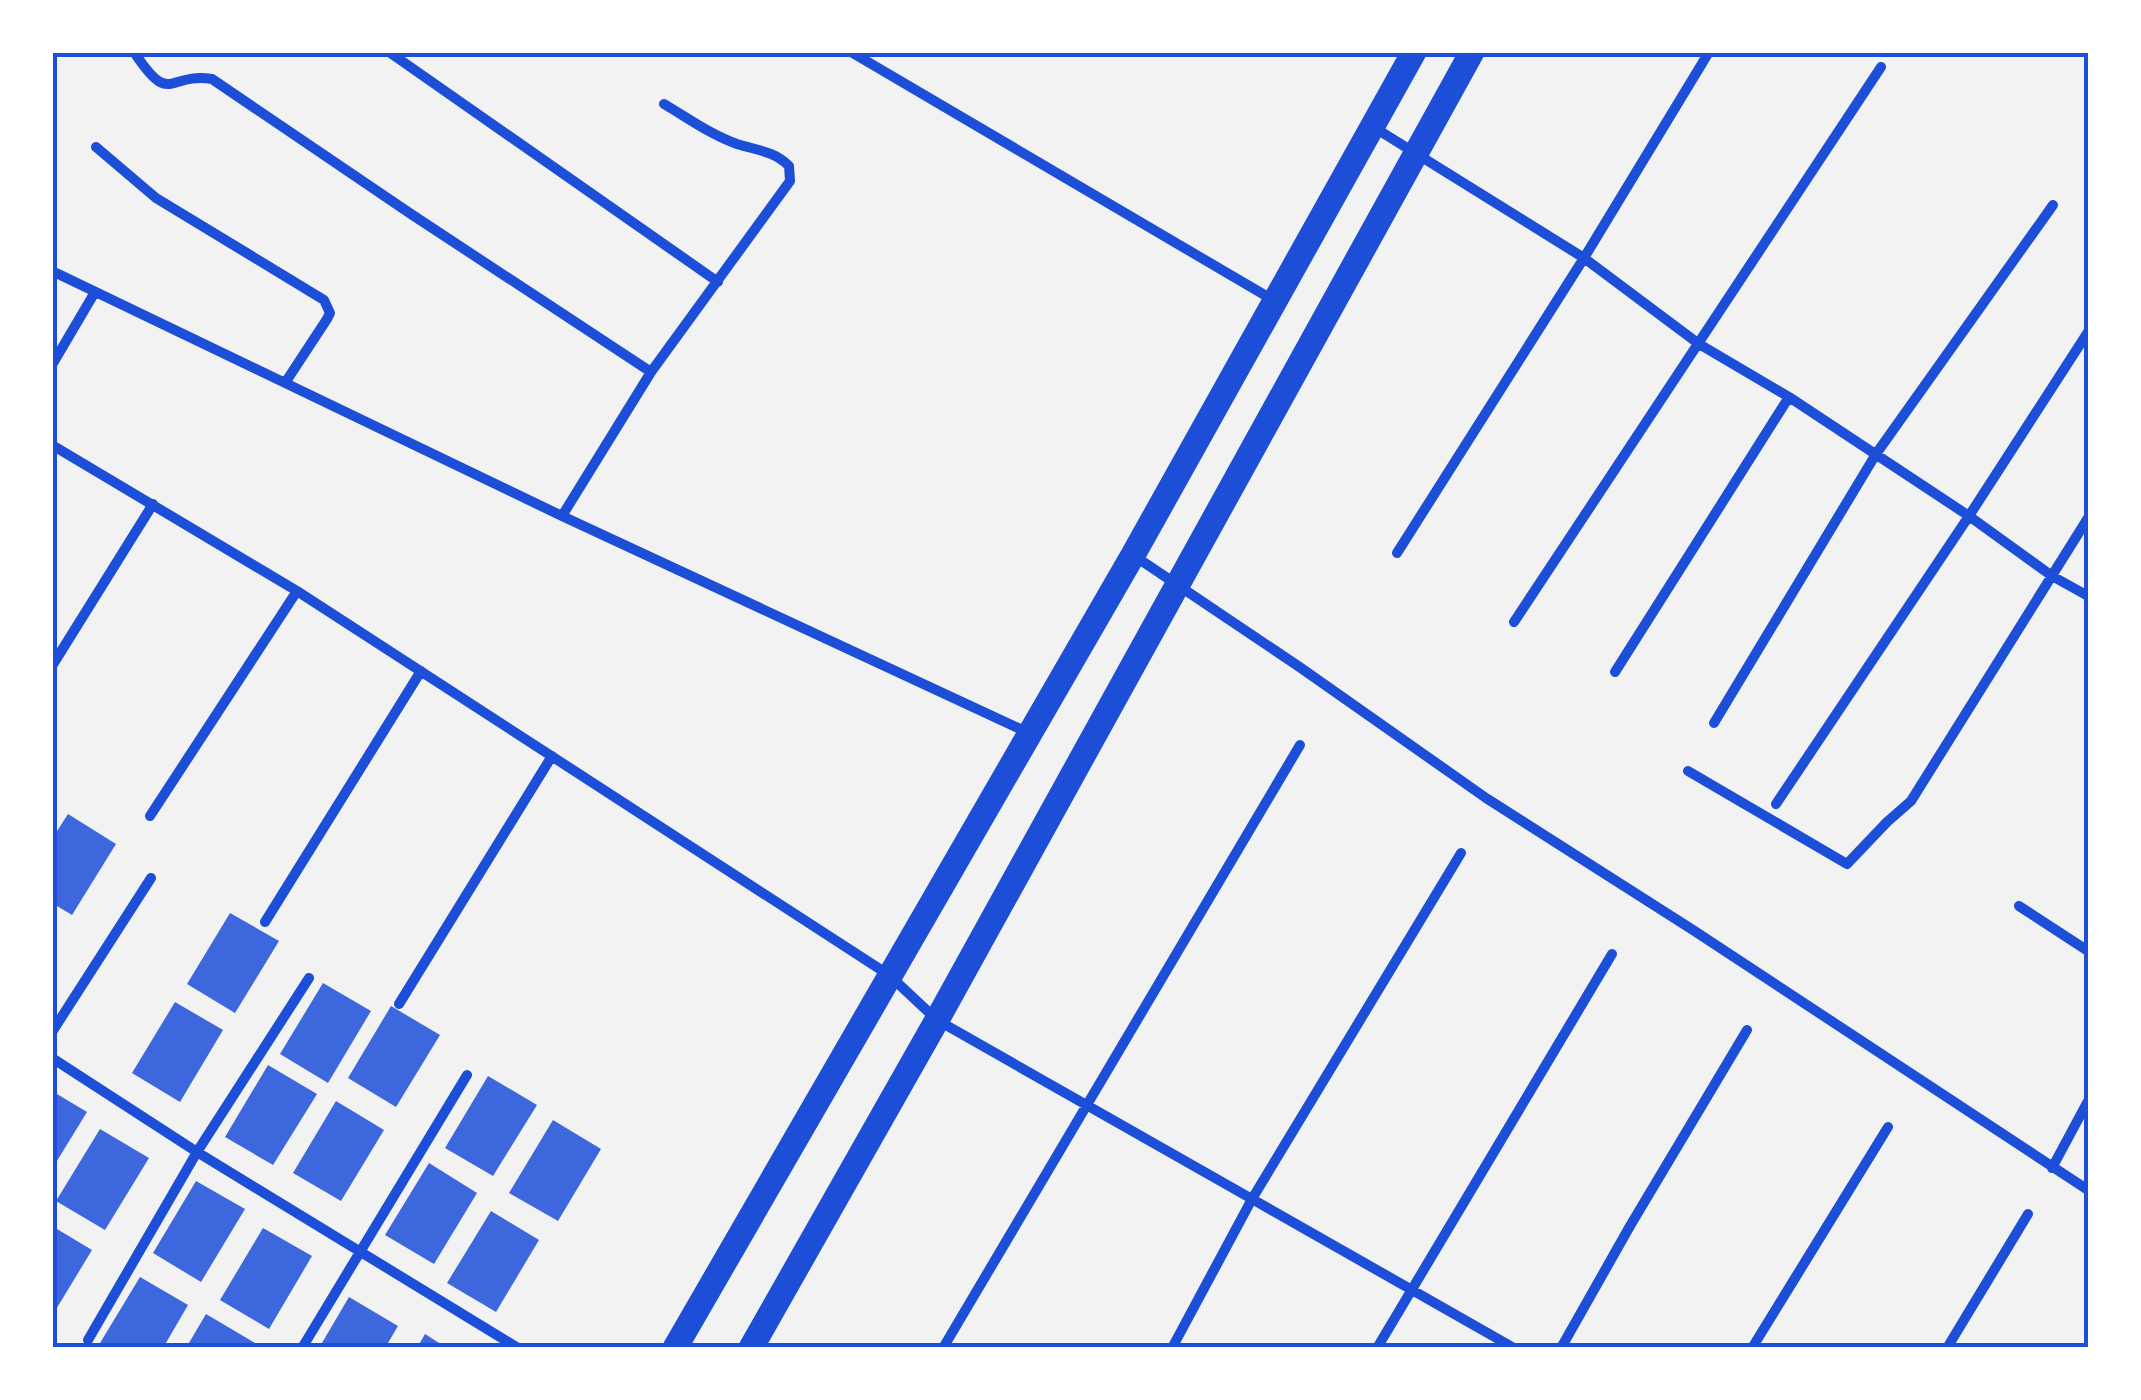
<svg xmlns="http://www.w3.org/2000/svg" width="2141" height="1400" font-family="Spectral,serif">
<rect width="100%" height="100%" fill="#f2f2f2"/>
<path fill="#3d67dc" d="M68,814L116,844L72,915L52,903V839Z
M230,913L279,941L235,1013L187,984Z
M323,983L371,1011L328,1083L280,1054Z
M175,1002L223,1030L180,1102L132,1073Z
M391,1006L440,1035L396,1107L348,1078Z
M268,1065L317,1094L273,1165L225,1137Z
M488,1076L537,1105L493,1176L445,1148Z
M52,1091L87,1112L52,1169Z
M336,1101L384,1130L341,1201L293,1173Z
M553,1120L601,1149L558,1221L509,1193Z
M100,1129L149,1158L105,1230L56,1201Z
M429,1163L477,1193L434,1264L385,1235Z
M196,1181L245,1209L201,1282L153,1253Z
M491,1211L539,1240L496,1312L447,1283Z
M52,1226L92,1250L52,1316Z
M263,1228L312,1256L269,1329L220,1300Z
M140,1277L188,1305L163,1348H97Z
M349,1297L398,1326L385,1348H319Z
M206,1314L255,1343L252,1348H186Z
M425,1334L447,1348H417Z"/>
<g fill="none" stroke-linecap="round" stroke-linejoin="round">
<path stroke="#1d4ed8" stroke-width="10" d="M134,52C171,108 167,72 212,79L411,214L651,372
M389,52L718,282
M851,52L1273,300
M1375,128L1584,258L1699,344L1789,397L1969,516L2052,576L2088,596
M96,147L156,198L324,300L330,313L327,319L285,383
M52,271L562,516L1029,733
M52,365L95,292
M52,445L297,591L889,975L937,1020L1252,1199L1172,1348
M562,516L651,372L790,181L789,166C774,151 756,150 737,144C711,135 688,118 664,104
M1397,553L1584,258L1709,52
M1136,557L1301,668L1486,798L1693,930L2088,1190
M1514,622L1881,67
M52,666L153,504
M1615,672L1789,397
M1714,723L1876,454L2053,205
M1688,771L1847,864L1887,822L1911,801L2088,518
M1776,804L1969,516L2088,332
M150,816L297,591
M1461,853L1252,1199L1514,1348
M2019,906L2088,951
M265,922L421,671
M399,1004L552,756
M52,1032L151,878
M52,1058L197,1152L518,1348
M2052,1168L2088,1101
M88,1340L197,1152L309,978
M302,1348L467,1075
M943,1348L1300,745
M1377,1348L1612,954
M1561,1348L1630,1226L1747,1030
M1752,1348L1888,1127
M1947,1348L2028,1214"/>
<path stroke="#1d4ed8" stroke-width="25" d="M675,1348L1133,555L1414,52
M751,1348L937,1020L1472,52"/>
</g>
<rect width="2141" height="1400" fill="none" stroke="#ffffff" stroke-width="110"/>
<rect x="55" y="55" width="2031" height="1290" fill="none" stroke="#1d4ed8" stroke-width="4"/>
</svg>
